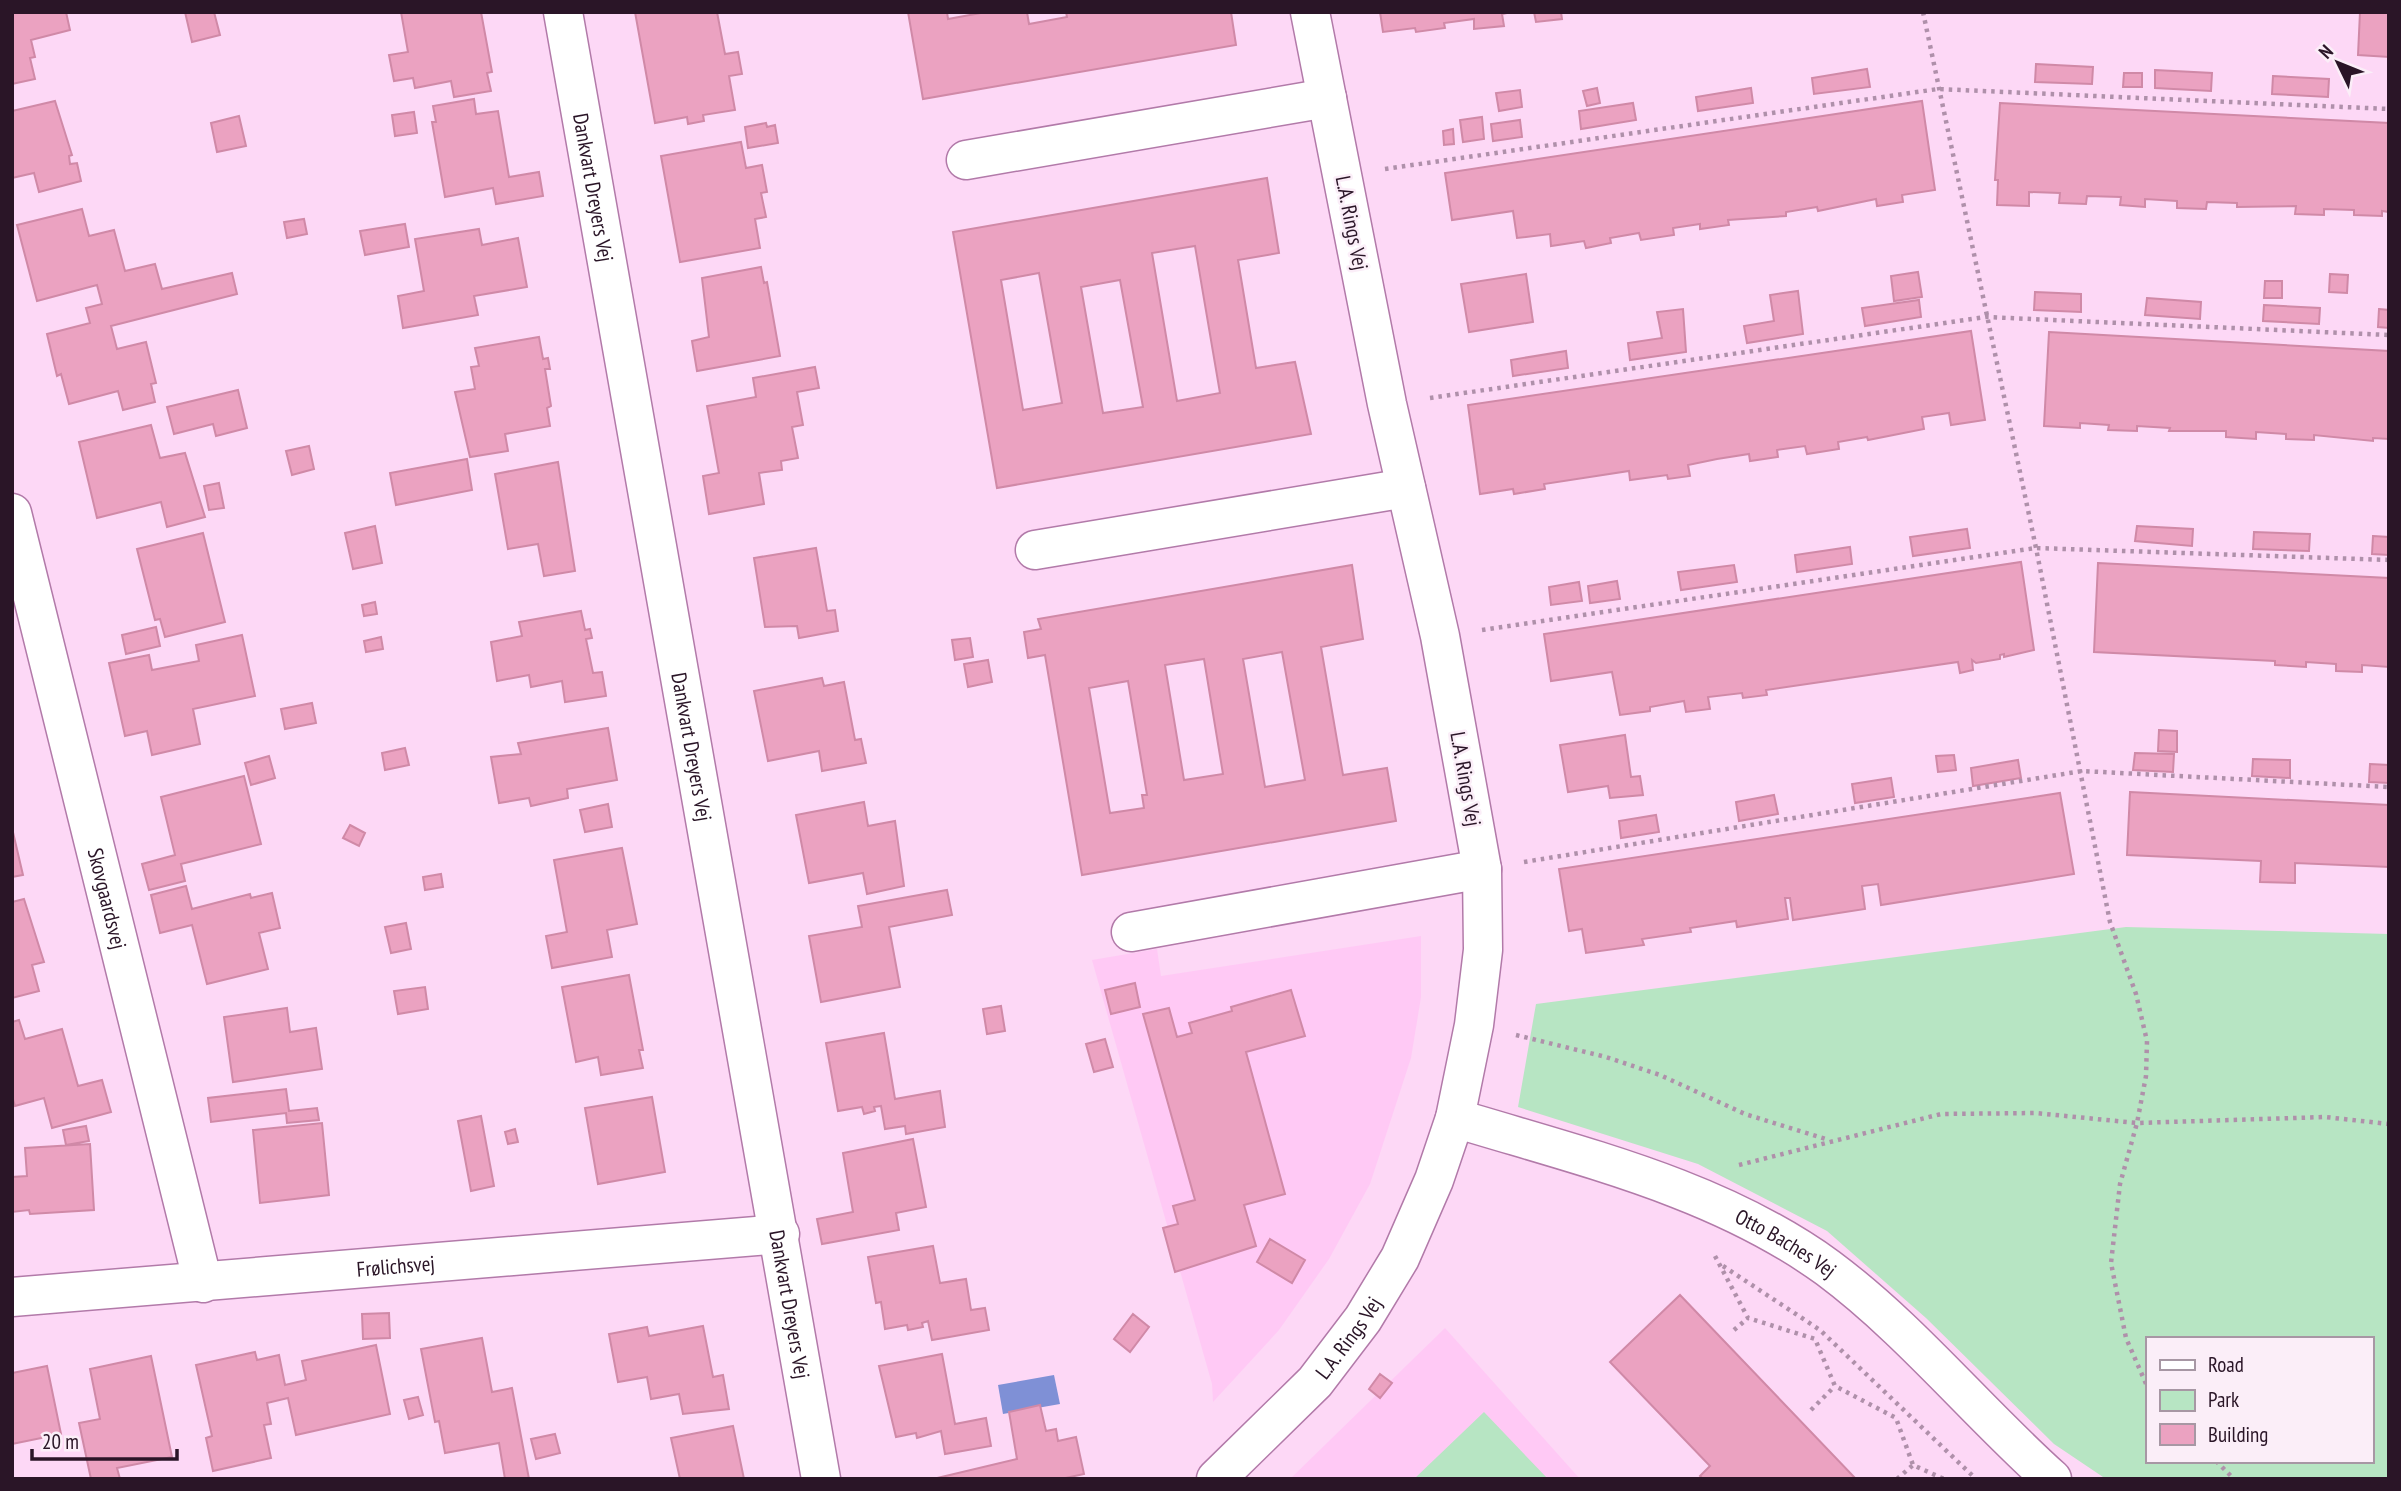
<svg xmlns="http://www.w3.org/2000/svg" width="2401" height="1491" font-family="'PT Sans Narrow',sans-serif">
<rect width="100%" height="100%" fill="#fdd8f6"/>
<path fill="#ffc9f5" d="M1421,936V997L1411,1058L1370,1184L1329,1259L1279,1330L1213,1402L1212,1384L1092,960L1157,949L1161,976Z
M1445,1328L1580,1479H1290Z"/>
<path fill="#b7e5c3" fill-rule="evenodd" d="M2126,927L2389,934V1479H2106L2054,1444L1926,1318L1827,1231L1698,1164L1518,1107L1536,1004ZM2147,1339H2371V1461H2147Z
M1484,1412L1548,1479H1414Z"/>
<path fill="#7f90d6" d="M1054,1375L1060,1404L1003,1414L998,1385Z"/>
<path fill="#eba2c1" stroke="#d089a7" stroke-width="2" fill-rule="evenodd" d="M12,12H66L70,30L31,40L35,57L30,58L35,79L12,84Z
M185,12H214L220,35L192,42Z
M401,12H481L492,72L487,73L491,91L454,97L451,81L415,88L413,78L394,81L389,55L408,52Z
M635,12H717L725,54L738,52L742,74L729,76L735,110L703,115L704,121L688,124L687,117L655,123Z
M908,12H947L948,19L986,12H1027L1029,24L1067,17L1066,12H1231L1236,45L923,99Z
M1380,12H1512L1502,14L1504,26L1474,29V19L1444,23L1445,28L1416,32L1415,28L1383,32Z
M1534,12H1561L1562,19L1536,22Z
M2360,12H2389V57L2358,55Z
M2036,64L2093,67L2092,84L2035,82Z
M1867,69L1870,87L1814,94L1812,78Z
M2155,70L2212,73L2211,91L2155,88Z
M2124,73H2142V87H2123Z
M2273,76L2329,79L2328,97L2272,94Z
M1597,88L1600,103L1587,106L1583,91Z
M1751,88L1753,103L1698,111L1696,97Z
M1520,90L1522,107L1499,111L1496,93Z
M474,99L476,114L498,111L509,177L539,172L543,196L496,204L493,188L445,197L432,122H436L433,106Z
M55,101L72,155L69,156L70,164L77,163L81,181L39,192L34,173L12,178V111Z
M1922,101L1935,190L1902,195L1903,202L1877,206L1876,199L1818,211L1817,207L1786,212V216L1728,220L1729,225L1700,229V224L1673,228L1674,235L1641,240L1639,233L1610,238L1611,243L1586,248L1584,241L1551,246L1550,234L1517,238L1513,211L1452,220L1445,173Z
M1633,103L1636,120L1581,129L1579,111Z
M2000,103L2389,123V212L2382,211V216L2354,215V210L2324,209V215L2295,214L2296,206L2237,207V203L2207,202L2206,209L2177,208V201L2145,199V207L2120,205L2121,197L2087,196L2086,204L2059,203L2060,193L2029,192V206L1997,205L1998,180H1995Z
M414,112L417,133L395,136L392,115Z
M239,116L246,146L217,152L211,123Z
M1482,117L1484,139L1463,142L1460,120Z
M1520,120L1522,137L1493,141L1491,124Z
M766,123L767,127L775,125L778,143L748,148L745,127Z
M1453,129L1454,144L1444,145L1443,131Z
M741,142L746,168L762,165L767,192L761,193L766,217L755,219L760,248L680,262L661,156Z
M1267,178L1279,253L1238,260L1256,368L1295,362L1311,434L997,488L953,232ZM1195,246L1220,393L1177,401L1152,253ZM1039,273L1062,403L1023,410L1001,280ZM1120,280L1143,407L1103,413L1081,287Z
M82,209L89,236L114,230L125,271L155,264L162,289L232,273L237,294L111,326L117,349L146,342L156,383L151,384L155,402L123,410L118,391L69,404L61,374L57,376L47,334L90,323L86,308L102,304L97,285L37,301L17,225Z
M304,219L307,234L287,238L284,222Z
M405,224L409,247L365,255L360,231Z
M479,229L482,245L518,238L527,287L474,296L478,315L403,328L398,296L424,291L415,239Z
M761,267L764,283L767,282L780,356L697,371L692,341L709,337L702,278Z
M1918,272L1922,297L1894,301L1891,276Z
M1526,274L1533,322L1469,332L1461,284Z
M2330,274L2348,275L2347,293L2329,292Z
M2265,281H2282V298H2264Z
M1798,291L1803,334L1747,343L1744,326L1774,321L1770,295Z
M2035,292L2081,294V312L2034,310Z
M2147,298L2201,302L2200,319L2145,315Z
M1919,300L1921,317L1865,326L1862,308Z
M2264,305L2320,308L2319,324L2263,321Z
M1683,309L1686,352L1630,360L1628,343L1662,338L1657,312Z
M2379,309L2389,310V328L2378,327Z
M1971,331L1985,420L1951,425L1949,413L1922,417L1924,429L1868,440L1867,437L1838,442L1839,449L1807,454L1805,446L1777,450L1778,457L1750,461L1749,454L1717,459L1688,465L1690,476L1668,479L1667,475L1630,480L1629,471L1544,484L1545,489L1514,494L1513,489L1480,494L1468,405Z
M2049,332L2389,351V439L2373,438V441L2314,435V440L2286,439V434L2256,432V439L2226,437V431H2169L2170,428L2137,426V431L2108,430L2109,425L2080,423V428L2044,426Z
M539,337L543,359L548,358L550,369H545L551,406L547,408L550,426L505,434L508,451L470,457L455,392L475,389L471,367L479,366L475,348Z
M1566,351L1568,368L1513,376L1511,360Z
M815,367L819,388L797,392L803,425L792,427L798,458L781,461L782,470L759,473L764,504L709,514L703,476L719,473L707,406L756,397L753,378Z
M238,390L247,428L216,436L213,424L174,434L167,407Z
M151,425L160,458L185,453L205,517L167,527L161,502L97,518L79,442Z
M309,446L314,469L292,475L286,451Z
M467,459L472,490L396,505L390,473Z
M558,462L575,571L544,576L538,544L508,549L495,474Z
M219,483L224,508L209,510L204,486Z
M375,526L382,563L353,569L345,533Z
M2137,526L2193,529L2192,546L2135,541Z
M1967,529L1970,548L1913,556L1910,537Z
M2254,532L2310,534L2309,551L2253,549Z
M203,533L225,622L165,637L160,619L155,620L137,549Z
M2373,536L2389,537V555L2372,554Z
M1850,547L1852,564L1797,572L1795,555Z
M816,548L827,611L835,610L838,631L799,638L797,626L765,627L754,558Z
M2021,562L2034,650L2004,657V654L2000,655V659L1976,663L1972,660L1973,670L1960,673L1958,662L1766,690L1767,695L1743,698L1742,693L1708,697L1710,709L1686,712L1684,701L1650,707V711L1620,715L1612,672L1551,681L1544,634Z
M2098,563L2389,578V667L2362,665V672L2336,671V664L2306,662V667L2275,665V661L2094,652Z
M1352,565L1363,639L1321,647L1343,775L1387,768L1396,821L1082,875L1045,655L1028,658L1024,632L1041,629L1038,619ZM1282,652L1305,780L1265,787L1243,659ZM1204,659L1223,774L1184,780L1165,665ZM1128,681L1147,795H1142L1144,808L1110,813L1089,688Z
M1734,565L1737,582L1681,590L1678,572Z
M1617,581L1620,599L1590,603L1588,586Z
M1579,582L1582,601L1551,605L1549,587Z
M375,602L377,614L364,616L362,605Z
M581,611L585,630L590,629L592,638L586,639L593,673L602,672L606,696L565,702L562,681L531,687L529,675L497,681L491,642L522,636L519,622Z
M156,627L160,646L126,654L122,635Z
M242,635L255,696L193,709L200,744L152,755L147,731L125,736L109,663L149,655L152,670L199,661L196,645Z
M381,637L383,649L366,652L364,641Z
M970,638L973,657L955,660L952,640Z
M988,660L992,682L968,687L964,664Z
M822,678L824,686L844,682L855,740L861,739L866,763L822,771L819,751L768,761L754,691Z
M312,703L316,723L285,729L281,709Z
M608,728L617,780L567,789L568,798L531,806L529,798L499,803L491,757L521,754L518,743Z
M2159,730L2177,731V752L2158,751Z
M1625,735L1631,777L1640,776L1643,795L1610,798L1608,786L1568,792L1560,745Z
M405,748L409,765L385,770L382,753Z
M2135,753L2174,754L2173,772L2133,770Z
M1954,755L1956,770L1938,772L1936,756Z
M269,756L275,778L251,785L245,763Z
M2253,759L2290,760V778L2252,776Z
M2018,760L2021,778L1973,786L1971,768Z
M2370,764L2389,765V783L2369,782Z
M244,776L261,844L181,864L185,881L149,890L142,864L175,855L161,797Z
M1891,778L1894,797L1855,803L1852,784Z
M2130,792L2389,805V867L2295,863V883L2260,882L2261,861L2127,855Z
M2060,793L2074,874L1881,905L1878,884L1862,886L1865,909L1793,920L1790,898H1785L1788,919L1737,927L1736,921L1690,928L1691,932L1642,939L1644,945L1586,953L1582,929L1569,931L1559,869Z
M1774,795L1778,814L1739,821L1736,802Z
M864,802L868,826L895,821L904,886L867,894L863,873L809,883L796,815Z
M608,804L612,827L585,832L580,810Z
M1656,815L1659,832L1621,838L1619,821Z
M350,825L365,833L359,846L343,838Z
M12,828L23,875L12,877Z
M622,848L637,924L607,930L612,957L552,968L546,936L567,932L554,860Z
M441,874L443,887L425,890L423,877Z
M186,886L192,909L250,894L251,898L272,893L280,928L259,933L268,969L207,984L192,925L160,933L151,895Z
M947,890L952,915L889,927L900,987L821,1002L809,936L862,927L858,906Z
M24,899L44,962L32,965L39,991L12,998V902Z
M406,923L411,949L391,953L385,927Z
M629,975L643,1050H639L643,1068L601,1075L598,1057L576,1062L562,987Z
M1135,983L1140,1007L1111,1014L1105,990Z
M425,987L428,1009L398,1014L394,991Z
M1291,990L1305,1036L1246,1052L1285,1194L1244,1205L1256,1246L1175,1272L1163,1228L1178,1224L1173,1206L1195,1200L1143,1014L1169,1008L1177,1037L1192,1033L1189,1023L1232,1011L1231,1007Z
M1001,1006L1005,1031L987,1034L983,1009Z
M287,1008L290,1032L316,1028L322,1069L233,1082L224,1017Z
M19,1020L25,1039L62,1029L78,1086L102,1080L111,1112L52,1128L44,1098L15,1106L12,1096V1022Z
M884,1033L895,1099L940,1091L945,1127L906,1134L905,1126L885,1129L881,1106L874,1107L875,1111L864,1114L862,1107L838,1111L826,1043Z
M1105,1039L1113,1067L1094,1072L1086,1044Z
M286,1089L289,1111L317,1108L319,1120L287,1123L286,1113L211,1122L208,1098Z
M652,1097L665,1172L598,1184L585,1108Z
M481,1116L494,1186L471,1191L458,1121Z
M322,1123L329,1195L260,1203L253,1130Z
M86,1126L89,1141L66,1145L63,1130Z
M515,1129L518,1142L508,1144L505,1132Z
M913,1139L926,1207L896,1213L899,1230L822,1244L817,1219L853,1212L843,1153Z
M90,1144L94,1210L30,1214L29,1210L12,1212V1177L27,1176L25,1148Z
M1270,1239L1305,1260L1292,1283L1257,1262Z
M933,1246L940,1283L966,1279L971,1310L985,1308L989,1330L932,1340L928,1321L922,1323L923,1327L908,1330L907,1325L885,1329L881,1302L876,1303L868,1257Z
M1680,1295L1856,1479H1703L1700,1476L1710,1466L1610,1362Z
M389,1313L390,1338L363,1339L362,1314Z
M1133,1314L1149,1327L1130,1352L1114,1339Z
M703,1326L713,1377L723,1375L729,1409L683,1414L679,1394L651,1399L647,1377L618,1382L609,1334L647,1327L649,1336Z
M482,1338L492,1392L512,1388L529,1479H505L499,1443L445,1453L439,1421L435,1422L421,1349Z
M376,1345L390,1414L296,1435L288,1398L267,1403L271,1424L264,1425L271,1458L213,1471L206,1438L212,1436L196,1365L255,1352L257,1360L279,1355L285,1385L306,1380L302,1361Z
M942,1354L955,1424L986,1418L991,1446L945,1454L941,1431L917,1438L916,1433L896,1437L879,1366Z
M151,1356L172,1457L117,1468L120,1479H91L79,1423L100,1419L90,1369Z
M47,1366L61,1434L12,1444V1373Z
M1380,1374L1392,1383L1380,1398L1369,1389Z
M418,1397L423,1415L409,1419L404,1400Z
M1040,1405L1046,1431L1056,1429L1058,1441L1076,1437L1084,1474L1061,1479H933L1017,1459L1009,1412Z
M733,1426L744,1479H680L671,1438Z
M555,1434L560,1453L536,1459L531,1439Z"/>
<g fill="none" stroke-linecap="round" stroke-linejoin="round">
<g stroke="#b27aa9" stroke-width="41">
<g id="minor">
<path id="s1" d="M563,12L821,1479"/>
<path d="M966,160L1327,98"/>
<path id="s2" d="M12,513L203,1283"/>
<path d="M1035,550L1406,488"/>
<path d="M1131,932L1482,869"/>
<path id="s3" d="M1455,1118C1582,1157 1718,1188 1828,1268C1910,1329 1976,1411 2052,1479"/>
<path id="s4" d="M12,1297L780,1234"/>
<path id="s5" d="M1216,1479L1315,1382L1363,1319L1400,1258L1434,1180L1455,1118L1474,1025L1483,950L1482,869L1440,636L1387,404L1310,12"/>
</g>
</g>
<path stroke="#af90aa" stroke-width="4.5" stroke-dasharray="3.5 5" stroke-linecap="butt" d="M1923,12L2036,548L2110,922L2136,994L2147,1041L2146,1076L2137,1123L2120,1184L2111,1263L2126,1338L2147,1386
M1385,169L1938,89L2389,109
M1430,398L1986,317L2389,335
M1482,630L2036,548L2389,560
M1524,862L2082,771L2389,787
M1516,1035L1606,1057L1660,1075L1745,1114L1829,1140
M1739,1165L1941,1114L2035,1113L2137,1123L2325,1117L2389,1124
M1715,1256L1748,1318L1815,1339L1835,1386L1896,1418L1913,1465L1944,1479
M1723,1266L1820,1330L1976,1479
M1734,1330L1748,1318
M1811,1410L1835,1386
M2216,1461L2234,1479
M1897,1479L1913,1465"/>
<use href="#minor" stroke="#fff" stroke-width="38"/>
</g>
<g text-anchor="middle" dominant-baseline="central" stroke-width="5" stroke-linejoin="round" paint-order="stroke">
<g font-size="21" fill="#2a1527" stroke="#fbeef8">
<text stroke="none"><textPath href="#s1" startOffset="178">Dankvart Dreyers Vej</textPath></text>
<text transform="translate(1352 223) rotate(79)">L.A. Rings Vej</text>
<text stroke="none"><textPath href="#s1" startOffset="746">Dankvart Dreyers Vej</textPath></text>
<text transform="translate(1466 779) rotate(80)">L.A. Rings Vej</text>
<text stroke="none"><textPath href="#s2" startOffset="397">Skovgaardsvej</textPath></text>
<text stroke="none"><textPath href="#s3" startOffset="355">Otto Baches Vej</textPath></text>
<text stroke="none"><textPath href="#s4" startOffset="385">Frølichsvej</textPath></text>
<text stroke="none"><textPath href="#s1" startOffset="1312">Dankvart Dreyers Vej</textPath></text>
<text stroke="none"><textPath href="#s5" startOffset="194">L.A. Rings Vej</textPath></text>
</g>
</g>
<rect width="2401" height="1491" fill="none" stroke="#2a1527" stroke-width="28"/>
<rect x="2146" y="1337" width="228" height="126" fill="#fbeef8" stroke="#a797a4" stroke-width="2"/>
<rect x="2160" y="1360" width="35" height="10" fill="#ffffff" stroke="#a797a4" stroke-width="2"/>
<text x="2208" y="1372" font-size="21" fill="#2a1527">Road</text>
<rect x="2160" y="1390" width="35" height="21" fill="#b7e5c3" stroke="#a797a4" stroke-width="2"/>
<text x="2208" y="1407" font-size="21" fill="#2a1527">Park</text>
<rect x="2160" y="1424" width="35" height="21" fill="#eba2c1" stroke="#a797a4" stroke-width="2"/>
<text x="2208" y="1442" font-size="21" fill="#2a1527">Building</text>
<g transform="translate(2338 63) rotate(313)" stroke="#fbeef8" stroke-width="5" paint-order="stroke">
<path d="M0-5L12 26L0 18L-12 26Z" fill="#2a1527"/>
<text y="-10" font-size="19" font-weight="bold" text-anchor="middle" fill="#2a1527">N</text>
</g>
<path d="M32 1449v10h145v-10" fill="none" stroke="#2a1527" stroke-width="3.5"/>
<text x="42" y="1449" font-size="21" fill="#2a1527" stroke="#fbeef8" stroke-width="5" paint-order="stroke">20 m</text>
</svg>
